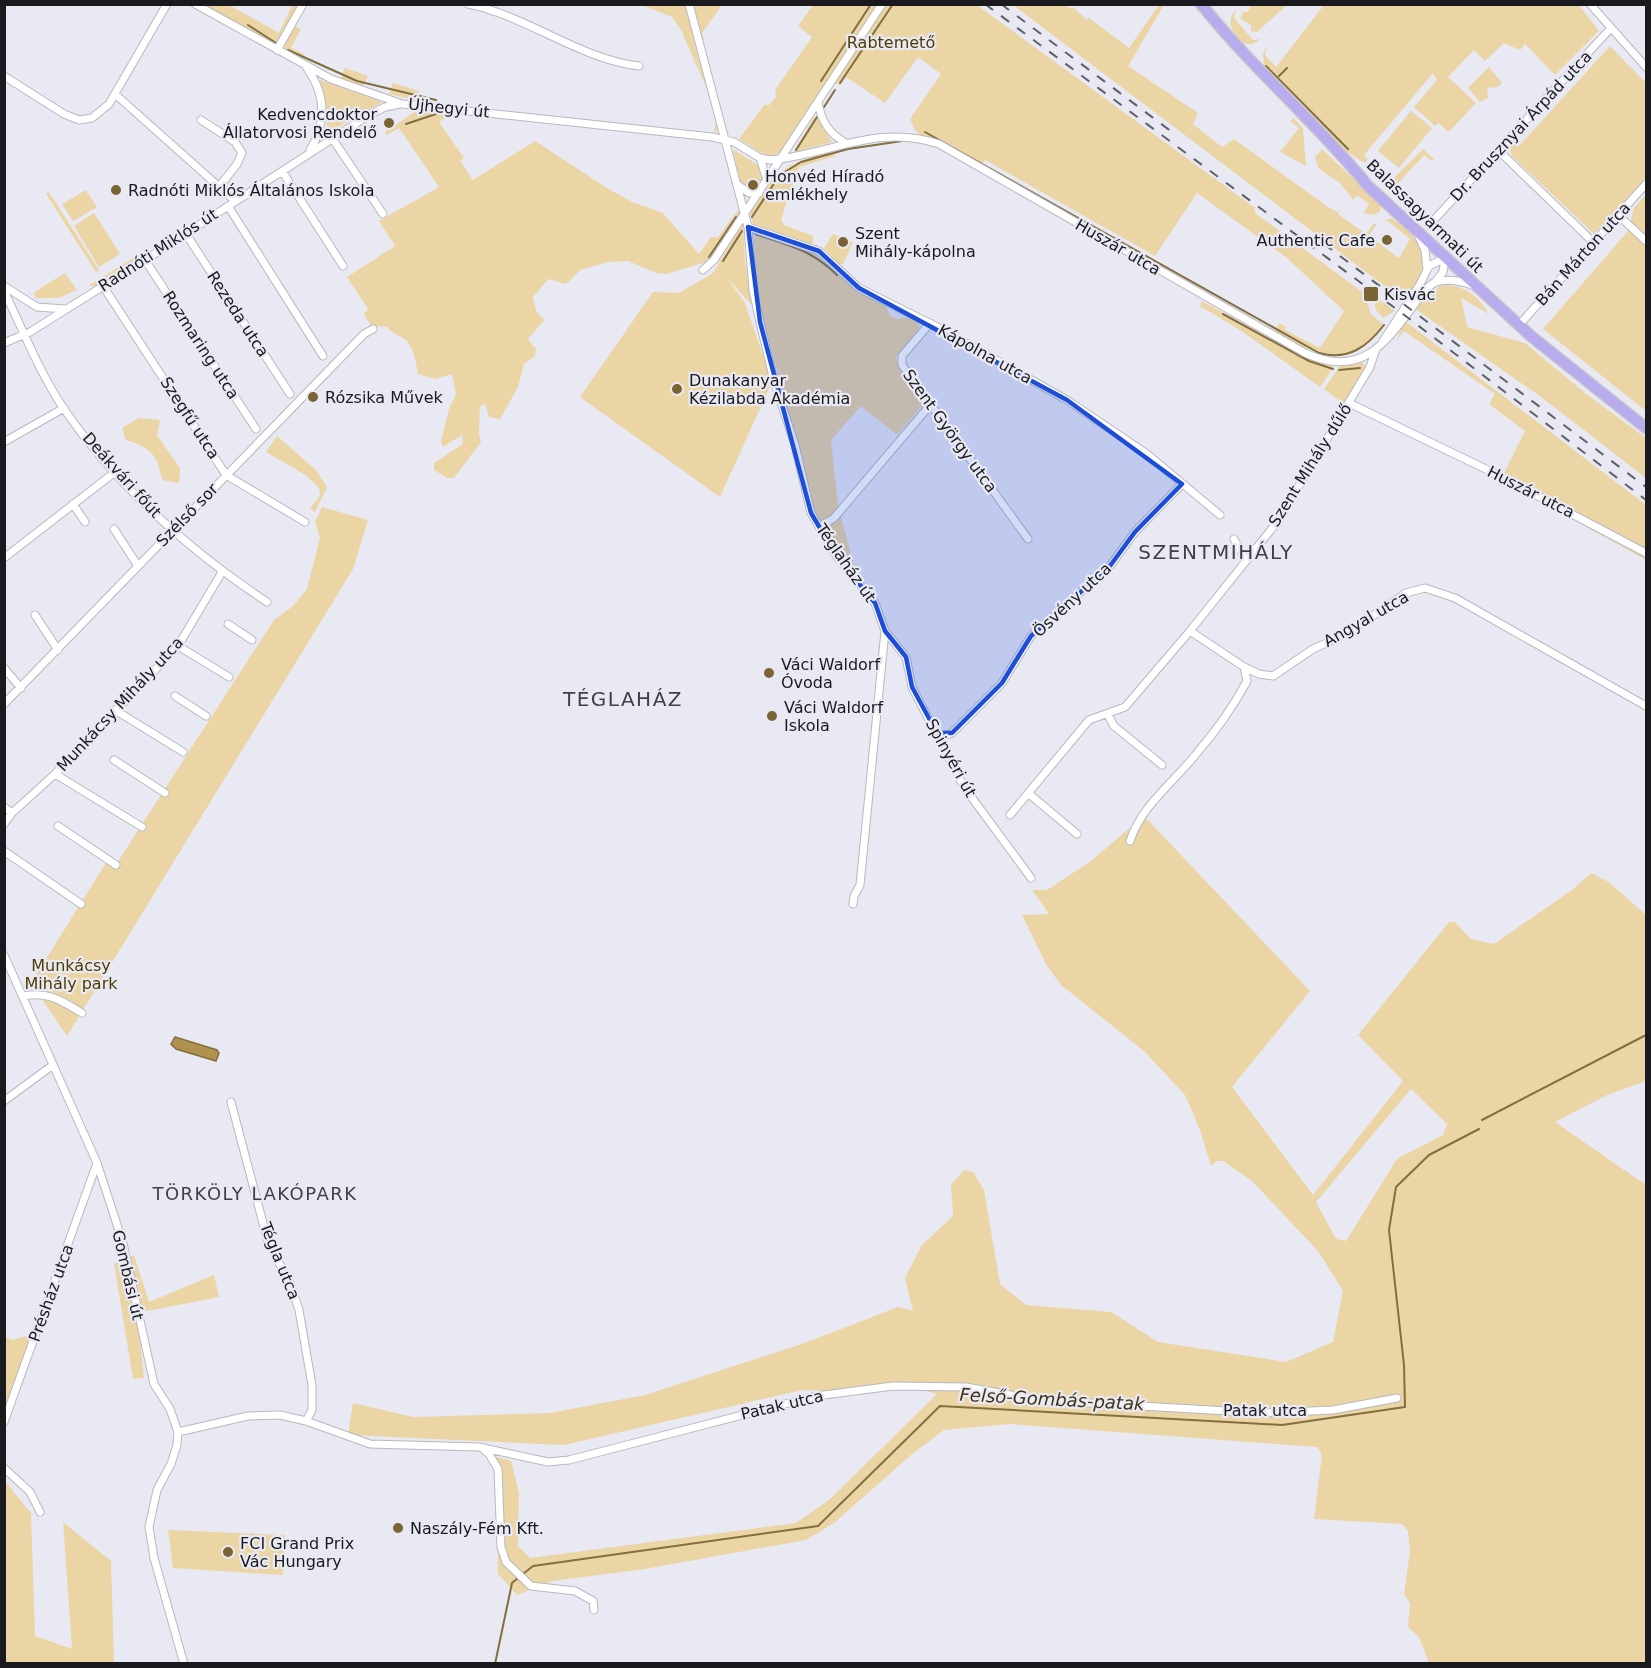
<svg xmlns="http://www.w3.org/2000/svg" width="1651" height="1668" font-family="'DejaVu Sans',sans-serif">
<rect width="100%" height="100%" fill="#e9e9f4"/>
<path fill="#ebd5a4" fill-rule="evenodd" d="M204,5H229L279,33L292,5H299L278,42L274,44Z
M642,5H684L691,18L696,50L719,128L717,132H714L716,121L707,89L681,30L672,17Z
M693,5H722L702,33L704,39H699Z
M813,5H882L781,153C763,160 755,147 739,139L765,104L768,106L776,97L775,90L812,37L798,26Z
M886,5H977L1255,208V213L1365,294L1371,314L1384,325C1346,373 1321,356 1275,332L1279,323L1286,327L1285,330L1320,348L1344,311L1287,258L1197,193L1155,256L985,160L979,167L916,132L910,119L941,74L918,57L885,103L846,77L841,85L835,83Z
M1013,5H1065L1071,9L1073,7L1087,20L1089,18L1129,48L1159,5H1164L1128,66L1198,113L1193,124L1222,147L1234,139L1328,207L1338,212L1342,208L1338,214L1366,234L1374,223L1377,224L1369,236L1399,258L1410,239L1388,221L1380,222L1392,218C1400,225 1411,232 1416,241C1430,261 1420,285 1403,300Z
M1252,5V4L1287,5L1257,32L1251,31V25L1240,19L1243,12H1247Z
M1324,5H1579L1599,31L1555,75L1525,44L1520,50L1504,43L1485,61L1474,50L1448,77L1476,103L1449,132L1438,123L1435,126L1414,107L1437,80L1433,73L1364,155L1368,159L1365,163L1347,152L1264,67L1263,54L1267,45L1265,55L1276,67Z
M1236,9L1234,18L1253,40L1261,39L1252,44L1243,43C1232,31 1225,23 1236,9Z
M294,26L301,29L291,48L304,54L301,60L284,47Z
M1610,46L1646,83V178L1594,234L1512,156L1509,146L1512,143L1518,147Z
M1489,67L1502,83L1498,87L1487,88L1488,98L1480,102L1468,88Z
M345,68L368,76L363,86L341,78Z
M320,80L380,101L381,103L327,133V108Z
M393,83L419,91L415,100L389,94Z
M416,111L450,115L439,122L464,158L460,161L473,180L535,141L607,188L632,202L663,213L699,254L711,237H718L738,210L741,214L706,262L666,274L656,273L628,261L608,262L580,270L566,284L548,279L533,297L536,311L544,320L528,339L536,349L535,356L524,364L518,387L500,419L489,417L485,404L480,406L479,434L481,442L454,478H447L434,470V463L463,444L462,435L443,447L441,441L449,409L456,394L452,374L435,379L418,374C416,362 413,344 403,338C396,334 393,334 387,327L371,326L364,314L368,309L347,277L395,246L379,221L439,187L399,128L386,135L385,132Z
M1411,111L1432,128L1399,168L1378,151Z
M814,117H817L832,142L794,152Z
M1294,118L1303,129L1306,166L1280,152L1299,128L1290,121Z
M733,149L759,166L762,180L756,191H750L741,185Z
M1322,149L1381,205L1380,211L1374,215L1363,213L1369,204L1357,195L1353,200L1341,184L1318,168L1315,157Z
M1423,149L1434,159L1432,161L1424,155L1392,190L1387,185Z
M833,151L835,156L799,167L781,219L784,225L813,236V244L753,224L750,213C779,170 782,164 833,151Z
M86,190L97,207L73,221L62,204Z
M49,192L99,270L96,272L46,194Z
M1646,194V411L1543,329L1628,231L1634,208Z
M94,213L120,254L99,267L74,226Z
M743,222L745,263L752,305L727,278L745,303L772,382L720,497L580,397L653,292L679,293L713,273Z
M758,234L814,253L854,289L886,306L890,316L898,319L906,317L920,324L917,332L896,357L898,365L923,400L922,406L897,435L861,406L831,440L838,505L856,574L820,528L764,322L757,289L754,240L755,235Z
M833,234L853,242L843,264H839L824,248Z
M146,250V255L97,286H88Z
M65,273L77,290L59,298H36L33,293Z
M1446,285C1466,286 1479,297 1489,314L1461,298L1467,327L1525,343L1585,393L1646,438V478L1541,397L1414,308L1440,286Z
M1373,295L1395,311L1383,318L1376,310Z
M1202,301L1303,357L1334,366L1320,387L1243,332L1200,306Z
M1405,321L1646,505V560L1501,479L1525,431L1489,404L1495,394L1404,331L1396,341Z
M1361,361L1365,365L1364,369L1344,404L1324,389L1340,366Z
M139,418L160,420L157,435L180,468L179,483L162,480C158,455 150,447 126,440L122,428Z
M277,436L316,470L327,487L315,512L310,508L320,496L319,488L307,476L266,452Z
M322,507L368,520L353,569L67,1036L31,983L109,858L117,863L274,620L293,606L307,589L320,538L315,522Z
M1144,816L1310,991L1232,1087L1313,1195L1403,1081L1358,1035L1449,922H1455L1471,939L1494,944L1572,890L1591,873L1609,882L1646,915V1081L1607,1095L1555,1122L1646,1185V1663H1429L1419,1637L1408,1627L1410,1603L1404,1594L1410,1551L1408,1531L1402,1524L1314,1519L1322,1455L1317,1447L1010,1424L944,1430L911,1455L834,1523L806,1540L645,1569L552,1581L517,1595L498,1574L497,1471L484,1453L511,1461L519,1493L518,1546L530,1558L796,1523L829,1500L937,1394L902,1383L829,1391L802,1390L564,1445L348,1435L353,1403L413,1417L550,1413L645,1395L805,1343L898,1307L913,1311L905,1278L922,1245L953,1216L951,1185L964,1170L973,1172L984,1190L1000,1284L1026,1305L1111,1312L1158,1342L1286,1362L1333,1342L1343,1291L1318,1251L1252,1181L1223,1161H1217L1211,1166L1200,1130L1185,1095L1144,1051L1061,985L1047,966L1022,915L1049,914L1032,890H1047L1091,861ZM1411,1089L1447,1124L1443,1135L1397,1159L1346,1241L1336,1239L1316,1202Z
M134,1255L149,1302L214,1275L219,1297L137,1313L144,1378L133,1379L114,1264Z
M33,1334L5,1411V1337L13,1340Z
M4,1480L31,1513L35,1636L72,1649L63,1522L111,1561L114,1663H5Z
M168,1530L285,1535L283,1575L173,1568Z"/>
<path fill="#b0924d" stroke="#836e3f" stroke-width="1.5" d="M175,1037L217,1050L219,1053L216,1061L176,1049L171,1044Z"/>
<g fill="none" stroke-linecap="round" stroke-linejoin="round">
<path stroke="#836e3f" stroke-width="2" d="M248,25L276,43
M288,50L357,81L436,100
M1266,66L1348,149
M1279,76L1287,68
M821,81L871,4
M840,83L893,4
M824,107L835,90
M406,124L436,114
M925,132L1319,353C1348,361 1367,347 1384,325
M796,150L817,117
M780,175L801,162L848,149L902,141
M752,217L781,173
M755,234C788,245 812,250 837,275
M709,257L736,217
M723,261L742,231
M1223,314L1309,361L1333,369
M1339,370L1360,368
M1482,1120L1646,1035
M523,1574L533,1566L818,1526L940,1406L1282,1425L1405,1407L1404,1365L1389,1230L1396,1187L1429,1155L1479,1129
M495,1664L512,1583L518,1578"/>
<g stroke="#b8b7c2" stroke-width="9">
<path id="street" d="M195,4L331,79L402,104L712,137L734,142L760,158L770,160C830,155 877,123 939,144L1305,353C1359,378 1383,347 1414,305C1419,298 1426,286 1436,282C1448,278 1461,281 1472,285
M468,4C525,15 582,60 639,66
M689,4L748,227L819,251L859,288L941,329L1067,400L1147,454L1220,515
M1590,4L1646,67
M277,50L303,4
M307,68C326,95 327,122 310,150
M4,76L64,114L79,120L92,118L109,104L167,4
M115,94L235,201
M818,102C821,121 829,134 846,143
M201,120L235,142L242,153L237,164L219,187
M332,138L383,214
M1498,150L1593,242
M760,158L767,180
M282,171L343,266
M738,185L749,193H759
M228,206L323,356
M1618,215L1646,241
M1432,222L1610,29
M748,227L753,290L760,322L774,381L795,445L811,513L837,557L875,603L885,631L860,885L854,896L853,904
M186,234L290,394
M1419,237L1425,250L1427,270
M145,260L256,429
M703,270L714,260L882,4
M4,286L37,307L65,309
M103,286L226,475L305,522
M4,291C23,330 39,372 64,409C117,486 190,551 267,602
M930,323L902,356V365L1028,539
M1519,325L1646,184
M1383,341L1419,286L1429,266L1445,258L1443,272L1435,282
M4,343L30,332L145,260L369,115L385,107L400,104
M1349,403L1494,473L1646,553
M4,442L64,408
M73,504L85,522
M819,527L834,518L931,404
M114,529L138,566
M1234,539L1246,561
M4,558L115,472
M35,615L58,650
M228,624L252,640
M885,631L906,657L912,687L964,787L1031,878
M178,646L229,677
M1244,667L1190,631L1278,521L1370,367L1376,349
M4,668L21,688
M175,696L206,716
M4,704L364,334L373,329
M115,710L183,752
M1108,715L1114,726L1162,765
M937,733L944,736L952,733L1002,683L1031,636L1110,566L1135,532L1182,484
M114,760L165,793
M55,774L142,827
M1028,793L1077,834
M4,807L12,813
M1010,815L1089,720L1125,707L1190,631
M4,824L12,813L55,774L178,646L222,572
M58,826L116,865
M1130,841C1141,806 1175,781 1197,753C1216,731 1233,707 1247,681L1244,667L1259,674L1273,676L1313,649L1346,634L1406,593L1425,588L1455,598L1646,706
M4,851L81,904
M4,955L97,1163L123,1243L154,1384L170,1409L178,1432L177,1445L171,1464L157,1490L149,1527L154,1558L184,1664
M24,996C48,991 62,1001 82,1013
M4,1101L53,1065
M231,1102L268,1242L291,1285L299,1310L312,1385V1410L306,1421
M4,1422L97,1163
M178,1432L248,1416L280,1415L306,1421L370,1444L479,1447L548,1462L569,1460L816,1396L893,1386L966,1387L1038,1400L1262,1413L1333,1410L1397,1398
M484,1450L489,1454L498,1469L501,1547L506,1562L531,1586L575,1591L593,1601L594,1610
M4,1468L30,1492L40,1512"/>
</g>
<g stroke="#c8c8c9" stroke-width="13">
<path id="primary" d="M1201,4C1253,69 1316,122 1368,186L1532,337L1646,428"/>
</g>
<use href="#street" stroke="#fff" stroke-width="7"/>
<use href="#primary" stroke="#b8abee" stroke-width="10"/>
<path stroke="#5f5f66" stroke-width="2" stroke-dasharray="10 10" stroke-linecap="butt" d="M985,4L1407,317L1646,500
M1001,4L1172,132
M1324,244L1646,487"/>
</g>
<path fill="#1d4ed8" fill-opacity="0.2" stroke="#1d4ed8" stroke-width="4.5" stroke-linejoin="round" d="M748,227L819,251L859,288L1067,400L1182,484L1135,532L1110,566L1031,636L1002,683L952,733H937L912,687L906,657L885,631L875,603L837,557L811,513L760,322Z"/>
<g fill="#7a6434" stroke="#e9e9f4" stroke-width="2">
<circle cx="389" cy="123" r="6"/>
<circle cx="753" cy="185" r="6"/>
<circle cx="116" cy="190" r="6"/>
<circle cx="1387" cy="240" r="6"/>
<circle cx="843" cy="242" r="6"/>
<rect x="1363" y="286" width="16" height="16" rx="3"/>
<circle cx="677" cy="389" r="6"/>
<circle cx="313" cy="397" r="6"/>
<circle cx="769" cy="673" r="6"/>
<circle cx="772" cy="716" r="6"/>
<circle cx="398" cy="1528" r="6"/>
<circle cx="228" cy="1552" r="6"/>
</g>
<g text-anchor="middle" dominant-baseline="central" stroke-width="4.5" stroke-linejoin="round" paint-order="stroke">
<g font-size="16" fill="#4f3b00" stroke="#e9e9f4">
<text x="891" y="42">Rabtemető</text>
<text x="71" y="965">Munkácsy<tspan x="71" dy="18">Mihály park</tspan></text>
</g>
<g font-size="16" fill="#1a1a1e" stroke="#e9e9f4">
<text transform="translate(449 108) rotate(6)">Újhegyi út</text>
<text transform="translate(1521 126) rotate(-47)">Dr. Brusznyai Árpád utca</text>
<text transform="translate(1425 216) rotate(44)">Balassagyarmati út</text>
<text transform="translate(1118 247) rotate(30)">Huszár utca</text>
<text transform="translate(158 250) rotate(-33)">Radnóti Miklós út</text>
<text transform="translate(1583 254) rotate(-48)">Bán Márton utca</text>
<text transform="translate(238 314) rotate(57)">Rezeda utca</text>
<text transform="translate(201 345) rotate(57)">Rozmaring utca</text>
<text transform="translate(985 354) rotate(29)">Kápolna utca</text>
<text transform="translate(190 418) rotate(57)">Szegfű utca</text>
<text transform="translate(950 431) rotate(54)">Szent György utca</text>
<text transform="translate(1310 465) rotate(-58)">Szent Mihály dűlő</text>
<text transform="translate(122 475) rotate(48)">Deákvári főút</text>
<text transform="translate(1531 492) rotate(27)">Huszár utca</text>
<text transform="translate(187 515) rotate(-46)">Szélső sor</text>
<text transform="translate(846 563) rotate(55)">Téglaház út</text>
<text transform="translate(1072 600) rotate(-43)">Ösvény utca</text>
<text transform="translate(1366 619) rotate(-30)">Angyal utca</text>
<text transform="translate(120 704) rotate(-47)">Munkácsy Mihály utca</text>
<text transform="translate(951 758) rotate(61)">Spinyéri út</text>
<text transform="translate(280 1261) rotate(68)">Tégla utca</text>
<text transform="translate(128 1275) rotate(77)">Gombási út</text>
<text transform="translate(51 1293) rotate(-70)">Présház utca</text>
<text transform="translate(782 1405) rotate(-13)">Patak utca</text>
<text x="1265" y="1410">Patak utca</text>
</g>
<g font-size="16" fill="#1a1a1e" stroke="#e9e9f4" text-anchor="start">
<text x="377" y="114" text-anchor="end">Kedvencdoktor<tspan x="377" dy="18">Állatorvosi Rendelő</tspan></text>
<text x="765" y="176">Honvéd Híradó<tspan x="765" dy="18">emlékhely</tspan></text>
<text x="128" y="190">Radnóti Miklós Általános Iskola</text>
<text x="855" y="233">Szent<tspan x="855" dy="18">Mihály-kápolna</tspan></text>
<text x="1375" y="240" text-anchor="end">Authentic Cafe</text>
<text x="1384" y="294">Kisvác</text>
<text x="689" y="380">Dunakanyar<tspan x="689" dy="18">Kézilabda Akadémia</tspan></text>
<text x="325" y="397">Rózsika Művek</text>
<text x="781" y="664">Váci Waldorf<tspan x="781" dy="18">Óvoda</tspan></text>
<text x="784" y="707">Váci Waldorf<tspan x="784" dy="18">Iskola</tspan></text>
<text x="410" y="1528">Naszály-Fém Kft.</text>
<text x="240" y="1543">FCI Grand Prix<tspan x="240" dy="18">Vác Hungary</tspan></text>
</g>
<g font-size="18" letter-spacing="1.5" fill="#403f48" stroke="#e9e9f4">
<text x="255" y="1193">TÖRKÖLY LAKÓPARK</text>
</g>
<g font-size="18" font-style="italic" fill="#403314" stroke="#e9e9f4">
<text transform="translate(1052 1399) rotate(3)">Felső-Gombás-patak</text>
</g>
<g font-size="20" letter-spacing="1.5" fill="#403f48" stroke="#e9e9f4">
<text x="1216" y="552">SZENTMIHÁLY</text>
<text x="623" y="699">TÉGLAHÁZ</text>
</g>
</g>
<rect width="1651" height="1668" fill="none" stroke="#1a1a1e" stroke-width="12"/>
</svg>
